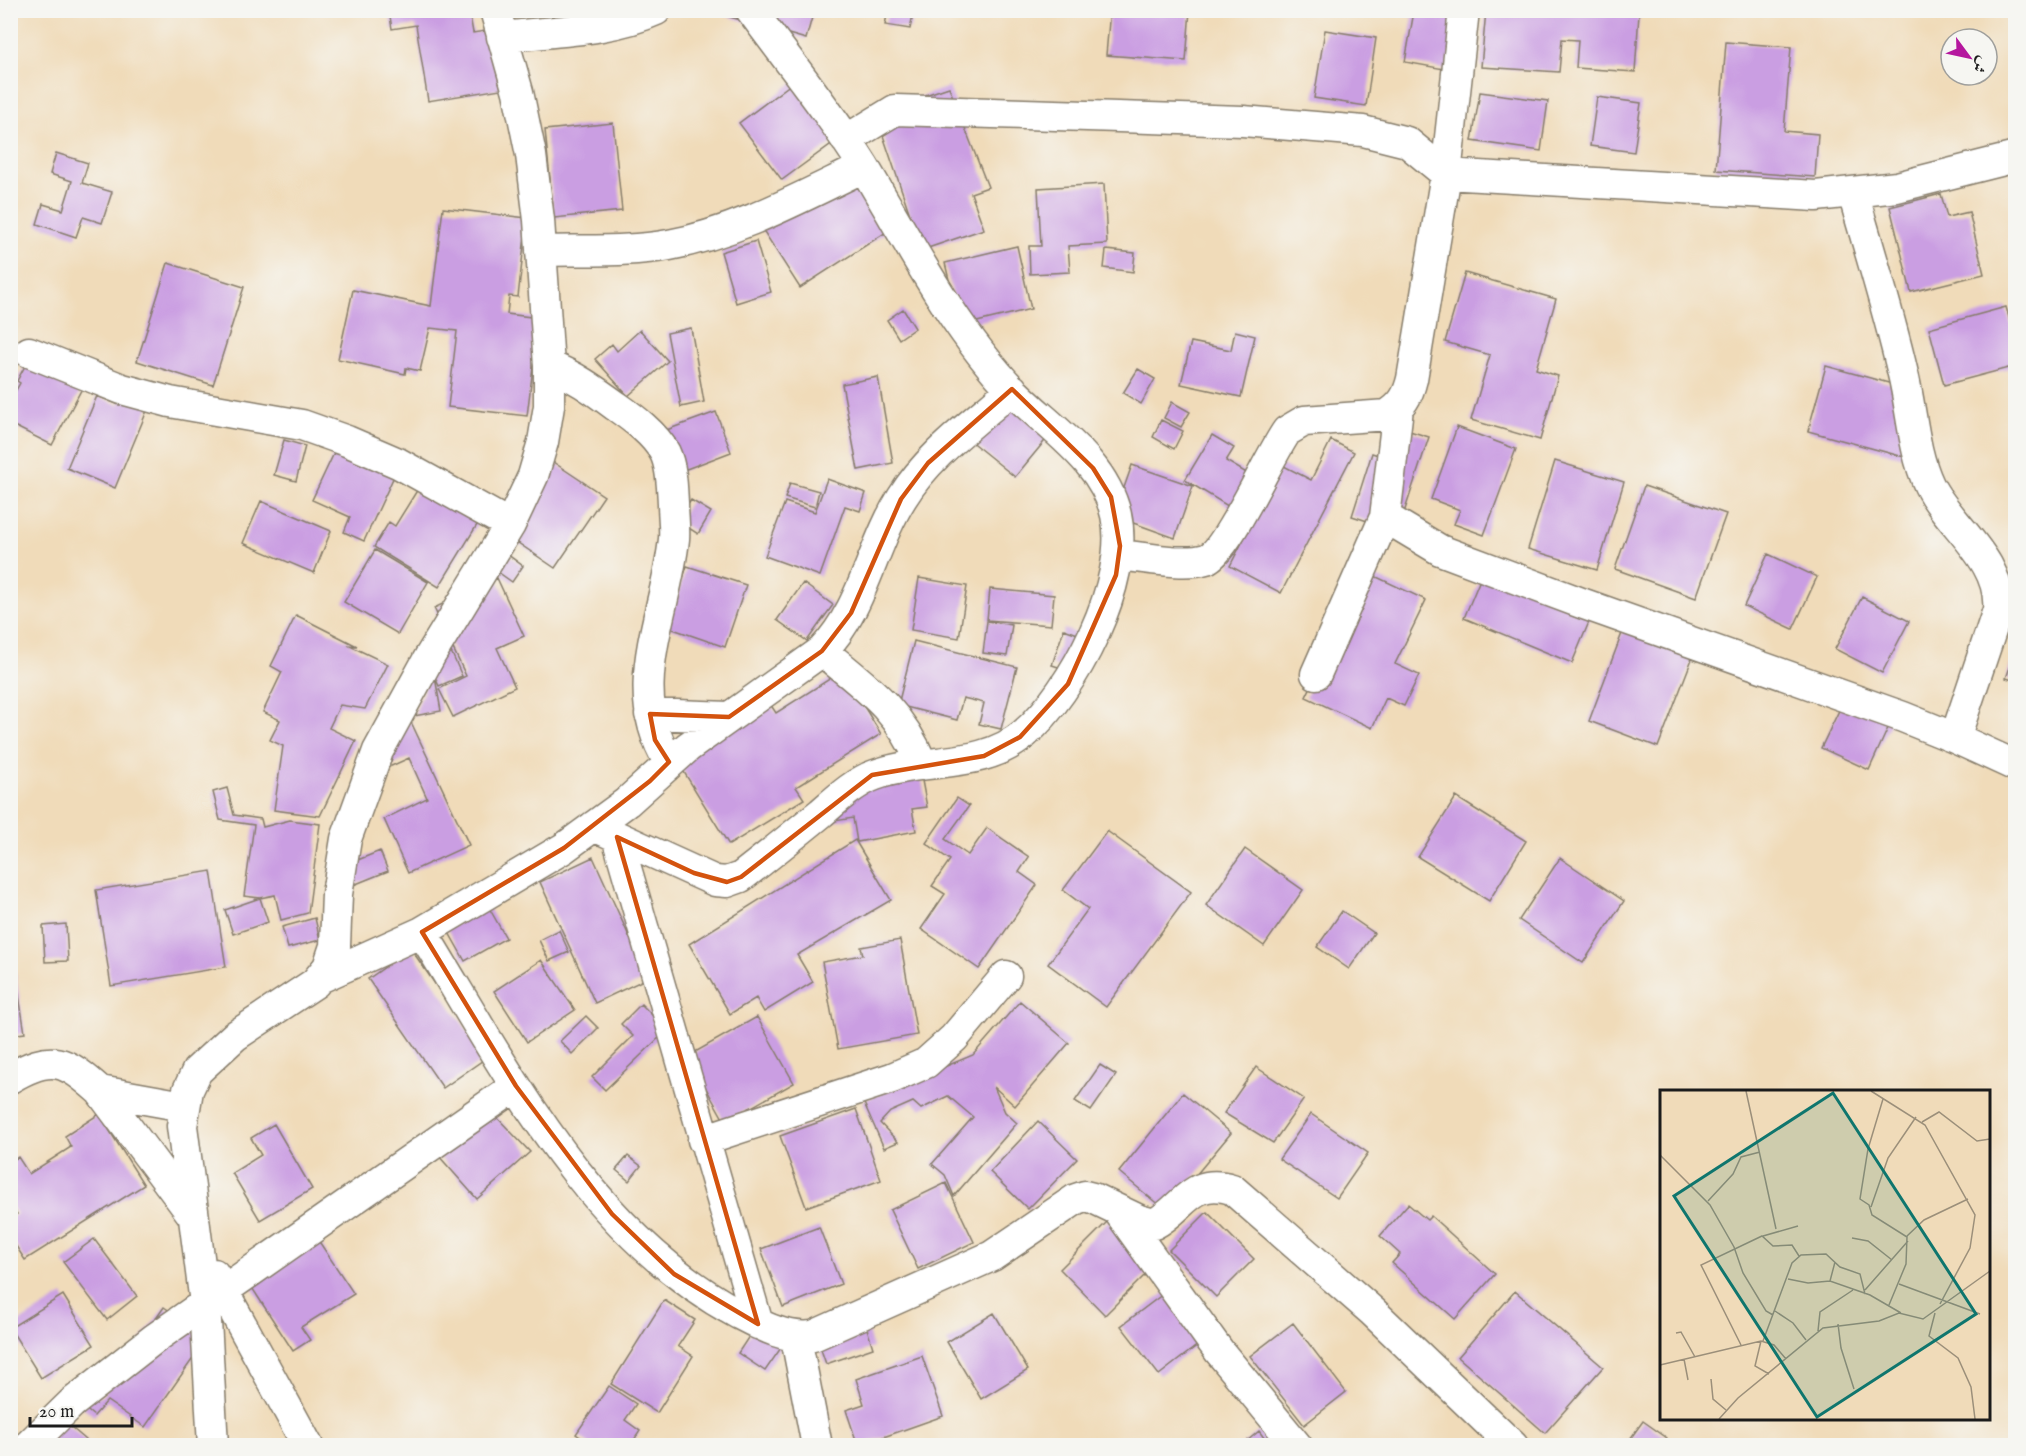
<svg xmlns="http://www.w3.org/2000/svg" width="2026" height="1456" font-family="'IM FELL English',Amiri,serif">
<rect width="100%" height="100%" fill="#f6f6f2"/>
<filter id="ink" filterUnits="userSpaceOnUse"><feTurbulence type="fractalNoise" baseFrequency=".0167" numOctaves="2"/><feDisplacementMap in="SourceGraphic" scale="12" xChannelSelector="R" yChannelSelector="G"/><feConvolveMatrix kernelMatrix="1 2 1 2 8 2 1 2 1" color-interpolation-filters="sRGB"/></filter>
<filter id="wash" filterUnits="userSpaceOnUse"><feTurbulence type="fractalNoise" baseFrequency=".008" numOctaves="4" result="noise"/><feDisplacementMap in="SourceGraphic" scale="24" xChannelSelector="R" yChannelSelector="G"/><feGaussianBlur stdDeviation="1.35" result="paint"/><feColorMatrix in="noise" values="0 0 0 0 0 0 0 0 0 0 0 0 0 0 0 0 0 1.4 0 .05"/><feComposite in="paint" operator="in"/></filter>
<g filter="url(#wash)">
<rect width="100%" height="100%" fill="#f0dbb9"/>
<g id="blocks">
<path fill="#ca9ee2" d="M389,10H469L473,33L491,30L501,89L428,101L416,25L392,29Z
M716,10H814L806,39L716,13Z
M888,10H914L910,29L885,25Z
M1110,10H1190L1186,61L1106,55Z
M1386,10H1459L1449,70L1405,62L1413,17Z
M1486,10H1588L1639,14L1635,72L1576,68L1578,40L1562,39L1559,72L1481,67Z
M1325,30L1376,38L1366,106L1314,98Z
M1726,42L1791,47L1784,131L1818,134L1815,177L1716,170Z
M795,81L838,139L782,180L739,123Z
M949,87L988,187L971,193L984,229L922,250L875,112Z
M1480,92L1548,101L1541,151L1472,141Z
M1597,97L1641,103L1634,152L1590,146Z
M613,123L622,211L554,218L545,130Z
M56,153L88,163L82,183L112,192L102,223L83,217L76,237L37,224L43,204L63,210L72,181L50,174Z
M849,170L888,231L800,288L761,227Z
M1104,184L1107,244L1068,246L1070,272L1030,274L1029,246H1041L1038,188Z
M1941,194L1947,217L1969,212L1984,274L1911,292L1890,207Z
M443,208L527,218L518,297L509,296L507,314L539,318L527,416L448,407L457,331L430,328L420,371L406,368L405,374L338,359L353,290L431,306Z
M756,241L771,292L736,303L721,252Z
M1017,246L1031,309L960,326L945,263Z
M1106,250L1135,253L1133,272L1104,268Z
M168,263L244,287L213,385L137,361Z
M1465,273L1556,299L1536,369L1558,376L1540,440L1471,420L1490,355L1445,342Z
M2006,307L2016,342V366L1944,385L1929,328Z
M903,309L915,328L899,339L887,320Z
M691,328L704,402L681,407L667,333Z
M640,330L668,361L628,396L595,359L612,344L617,351Z
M1235,331L1255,336L1241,397L1181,384L1191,342L1231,350Z
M35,347L89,375L52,445L10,424V401L20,383L17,381Z
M1826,366L1922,392L1904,457L1808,431Z
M1138,369L1155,379L1141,404L1123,393Z
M878,377L893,463L858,470L842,384Z
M125,390L151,401L115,488L67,468L97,396L119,405Z
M1002,399L1048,437L1015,477L969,440Z
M1172,402L1190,412L1181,427L1164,418Z
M716,412L731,452L676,473L661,432Z
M1161,420L1183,431L1174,449L1153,437Z
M1457,427L1516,449L1484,535L1454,524L1460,510L1431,499Z
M1400,428L1429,437L1398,531L1352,516L1372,453L1390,459Z
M343,434L401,461L364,541L344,532L350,517L312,500Z
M1212,435L1234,448L1226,461L1250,475L1231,508L1185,480Z
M284,440L305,446L296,481L274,475Z
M1331,440L1354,452L1281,593L1230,566L1282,465L1311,480Z
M547,458L604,496L555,568L499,530Z
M1555,461L1624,482L1597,570L1528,549Z
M1132,465L1193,486L1175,538L1114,516Z
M429,471L488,507L439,587L374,547L389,522L395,526Z
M827,479L866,493L860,511L845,506L820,576L765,556L785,502L815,512Z
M790,483L819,491L815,507L785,498Z
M1644,486L1726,514L1696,598L1615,569Z
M691,500L711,512L698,534L678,521Z
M261,501L331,531L314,573L243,543Z
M496,546L523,566L512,582L484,562Z
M375,550L428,582L398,634L344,602Z
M1768,554L1817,577L1793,629L1744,606Z
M1486,565L1594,610L1572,663L1464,618Z
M687,566L746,585L725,647L667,627Z
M1366,572L1426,600L1395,664L1419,675L1404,706L1386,698L1372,728L1306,697Z
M497,578L524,636L497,648L515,687L453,717L439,689L466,676L434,608Z
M919,578L967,586L959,638L911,630Z
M803,583L833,605L807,641L777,620Z
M990,589L1054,595L1051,625L987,620Z
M1862,597L1909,621L1882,673L1835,649Z
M296,615L357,646L348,645L388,664L365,709L340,705L329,728L356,741L320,816L274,810L283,746L270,740L280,720L263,712L282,672L271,666Z
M1627,620L1697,646L1658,747L1589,721Z
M987,621L1012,625L1007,656L983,653Z
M1064,629L1086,637L1074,672L1052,665Z
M444,636L462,676L439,686L435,677L441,711L414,716Z
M914,641L1017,667L1001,729L979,724L984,703L963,698L957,720L898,705Z
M2016,651V681L2006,678Z
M842,671L881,734L796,787L804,799L729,845L671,751L763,693L776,713Z
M1846,696L1893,717L1869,770L1821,748Z
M411,722L469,845L408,873L384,819L427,798L409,758L378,772L365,743Z
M920,770L927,807L912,809L916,831L857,842L853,818L835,821L828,787Z
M227,788L234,815L261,819L263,827L290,820L320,824L308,913L281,920L275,895L260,898L268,922L233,934L225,910L260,898L244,896L254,825L220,820L213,792Z
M1456,797L1526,841L1489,901L1418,857Z
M957,798L969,806L945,839L968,855L987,828L1029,857L1019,872L1037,885L979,969L921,929L945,894L932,886L950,860L926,843Z
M1107,831L1191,892L1106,1007L1048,964L1088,909L1063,890Z
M855,840L891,900L797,955L813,982L764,1012L756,998L730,1014L689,944Z
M1245,849L1303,890L1264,946L1206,905Z
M380,851L388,871L351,886L343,866Z
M593,857L648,978L595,1003L540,882Z
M1560,858L1624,901L1583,963L1519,920Z
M211,871L226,967L111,986L96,890Z
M488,906L506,938L465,961L447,929Z
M1342,911L1374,933L1349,969L1317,947Z
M315,918L320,940L288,948L282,927Z
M66,924L68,961L45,962L43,926Z
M559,930L569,952L549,961L539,940Z
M900,940L917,1035L838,1049L822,962L863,955L861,947Z
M411,949L486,1058L443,1088L368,979Z
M541,960L575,1010L527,1042L494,991Z
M14,964L25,1033L10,1035V965Z
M1020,1001L1069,1043L1015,1106L994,1087L1005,1112L1017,1123L954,1196L945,1175L932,1164L973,1117L948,1096L921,1109L913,1102L890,1112L880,1123L898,1142L884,1148L863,1101L973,1055Z
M641,1004L667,1030L605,1090L592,1077L633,1036L621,1024Z
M586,1016L598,1028L572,1054L560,1041Z
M757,1017L794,1083L725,1122L688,1056Z
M1100,1065L1116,1075L1091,1111L1075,1101Z
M1256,1067L1304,1099L1273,1143L1224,1113Z
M1183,1093L1231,1133L1166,1211L1119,1172Z
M856,1109L881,1180L806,1207L780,1136Z
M491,1111L530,1152L477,1199L438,1155Z
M99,1114L144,1185L25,1260L10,1237V1218L17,1214L10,1204V1162L18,1157L29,1174L71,1147L65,1136Z
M1311,1114L1368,1153L1337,1198L1279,1159Z
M1038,1121L1077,1159L1028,1209L990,1172Z
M274,1124L312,1189L260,1220L232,1173L261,1155L251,1138Z
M628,1156L641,1166L629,1181L616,1170Z
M946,1183L974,1242L918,1269L890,1210Z
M1408,1204L1427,1220L1431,1216L1495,1274L1455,1319L1392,1263L1400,1254L1380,1236Z
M1207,1212L1254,1259L1216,1297L1169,1250Z
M1109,1220L1154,1266L1105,1315L1060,1269Z
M819,1227L841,1284L783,1307L761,1249Z
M316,1237L354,1294L301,1327L310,1340L293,1351L247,1280Z
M94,1239L137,1296L107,1320L63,1262Z
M1171,1288L1208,1337L1159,1375L1121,1326Z
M1515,1291L1603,1367L1545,1433L1458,1357Z
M63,1295L94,1345L41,1378L10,1328Z
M664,1300L695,1320L678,1346L693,1356L657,1413L611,1384Z
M164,1307L208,1337L145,1427L107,1401L94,1416L73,1399L102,1396Z
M994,1313L1028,1370L981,1399L947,1342Z
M865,1322L873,1348L826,1364L817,1338Z
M1293,1323L1346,1392L1304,1425L1250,1356Z
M755,1327L783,1345L765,1371L738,1353Z
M922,1356L943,1416L858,1446L846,1410L864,1404L856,1379Z
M609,1386L636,1404L625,1420L640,1431L630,1446H593L576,1434Z
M58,1416L93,1446H33Z
M1643,1421L1667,1438L1662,1446H1625Z
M1259,1431L1270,1446H1241Z"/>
</g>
</g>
<g filter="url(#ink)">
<use href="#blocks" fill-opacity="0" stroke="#867c6a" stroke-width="1.5"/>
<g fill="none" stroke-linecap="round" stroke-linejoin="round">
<g stroke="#867c6a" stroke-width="33">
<path id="minor" d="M502,37C552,31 610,31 656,10
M846,140L895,110L1243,121L1363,131L1407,142L1446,174L1816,196L1897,187L2016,157
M1853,193C1870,253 1889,313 1903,374C1912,410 1913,451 1929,485C1949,526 2003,560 1998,610L1955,738
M541,251C580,250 633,252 669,245C738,232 801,197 864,167
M29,352L122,389L170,402L302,425L347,441L398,463L510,525
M549,366C575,376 594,390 616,406C633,418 655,434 665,453C672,468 672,487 673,503C673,515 675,528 674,539C666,616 624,689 669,762
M1385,517L1440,550L1584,604L1903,717L1955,738L2016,766
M1118,555C1143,557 1183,566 1206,559C1227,552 1270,454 1287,431L1304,421L1387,415C1402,406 1408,396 1412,379L1446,174L1464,10
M822,651C866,687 900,710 922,764
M1316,674L1385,517L1398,408
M650,714L729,717
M594,826L715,881L727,882L741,877C768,856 794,835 821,813C836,800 855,782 875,775C923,757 982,770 1024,734C1073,692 1131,581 1116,515C1104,461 1051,429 1014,392C954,330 908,241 864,167C830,112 789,62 751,10
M617,837L758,1324
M422,932C507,1070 588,1233 737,1313C762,1326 785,1339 813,1336L992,1256L1076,1199L1085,1196L1093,1198L1139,1220L1154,1224C1185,1208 1190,1177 1232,1189L1372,1311L1513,1446
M322,977L422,932L564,848L627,802L688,747L822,651C864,608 871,547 902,498C929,454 974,423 1012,389
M10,1078C52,1053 65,1060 100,1091L191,1213
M100,1091L184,1106
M703,1140L892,1078L926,1063L954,1038L1006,976
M1119,1212L1219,1351L1297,1446
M214,1274L308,1446
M796,1338L817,1446
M28,1446L72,1403L154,1339L516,1086
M213,1446L205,1303L182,1126L188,1090L197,1071L235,1036L315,983L328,967L335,946L337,894L346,839L378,751L430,656L510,525L533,476L543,442L549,406V366L539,220L531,155L518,92L495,10"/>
</g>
<use href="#minor" stroke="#fff" stroke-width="30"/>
</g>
</g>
<path fill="none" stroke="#d4530e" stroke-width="4.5" stroke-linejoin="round" d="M1012,389L1093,468L1111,497L1120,546L1116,575L1068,684L1020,737L984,756L872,775L741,877L727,882L694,873L617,837L758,1324L674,1274L612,1214L516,1086L422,932L564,848L650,781L669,762L655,740L650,714L729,717L822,651L851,613L901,499L928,463Z"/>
<g transform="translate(1660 1090)">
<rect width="330" height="330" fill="#f0dbb9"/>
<path fill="none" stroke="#9b8f7a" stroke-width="1.5" d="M86,1L116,139M211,1L265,35L315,125L310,158L280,214M223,9L208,59L200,109L209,115L212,125L247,147L246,174L229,215M262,32L279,22L317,51L330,49M0,65L50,115L74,157L83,183L106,221L113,225M48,111L73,84L81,67L100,62M211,117L228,68L256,27M103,146L138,136M247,146L264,130L308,109M192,148L208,151L232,170M128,189L148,193L170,191L210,205L241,223M170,191L175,172M239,194L320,224M205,200L248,151M115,221L133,233L146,250M275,223L269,246L298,268L311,297L315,329M178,234L181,258L194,299M158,241L160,222L193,200M16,243L21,242L35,267M101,251L95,276L109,284M103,251L132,173L141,165L166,164L180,177L200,184L205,204M81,255L41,175L102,146L113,156L132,155L139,166M24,269L28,290M0,275L101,251L114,255L126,269M51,289L53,309L66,320M59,329L78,308L163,238L219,231L239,223L263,229L330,181"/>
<path fill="#0f766e" fill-opacity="0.15" stroke="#0f766e" stroke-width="3" d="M173,3L316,224L157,327L14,106Z"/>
<rect width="330" height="330" fill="none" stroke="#1c1c1c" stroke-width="3"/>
</g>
<rect width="2026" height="1456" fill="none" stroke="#f6f6f2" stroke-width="36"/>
<g transform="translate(1969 57) rotate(123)"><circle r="28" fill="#f6f6f2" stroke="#9f9f9c" stroke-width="1.5"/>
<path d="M0-4.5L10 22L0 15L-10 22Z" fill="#b5179e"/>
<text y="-9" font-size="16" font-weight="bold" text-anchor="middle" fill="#1c1c1c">ش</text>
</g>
<path d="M30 1417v9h102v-9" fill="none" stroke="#1c1c1c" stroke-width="3"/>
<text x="39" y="1417" font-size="18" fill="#1c1c1c" stroke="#f6f6f2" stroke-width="4.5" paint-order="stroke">20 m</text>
</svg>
